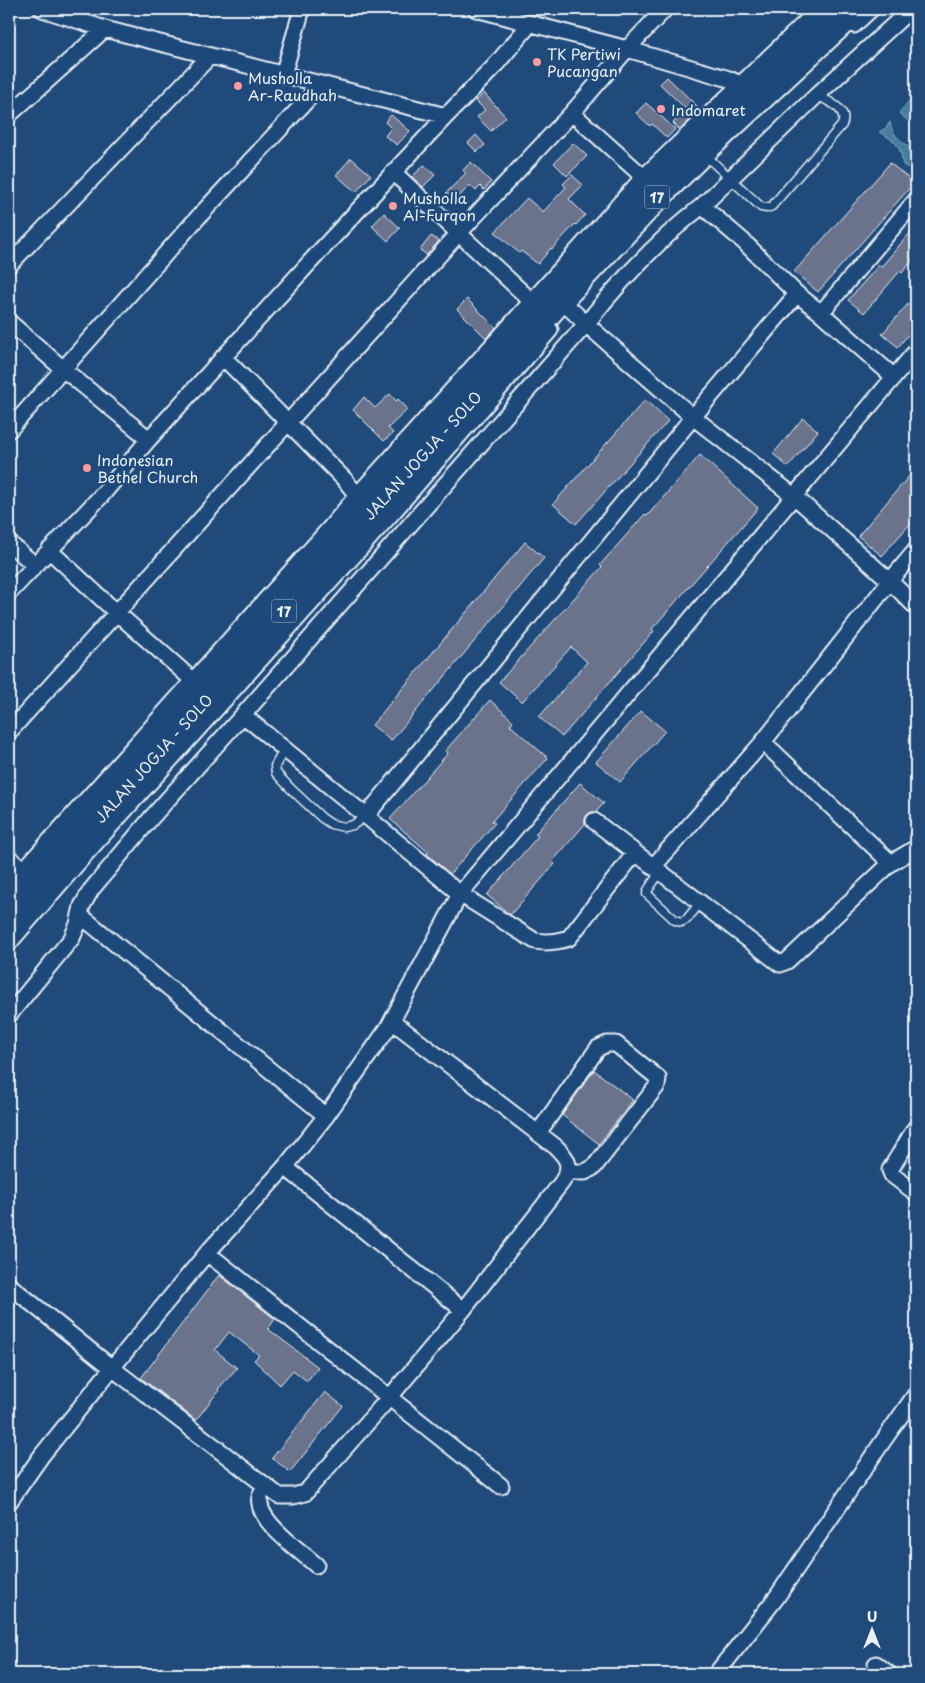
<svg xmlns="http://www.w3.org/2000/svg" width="925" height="1683" font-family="'Playpen Sans',sans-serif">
<rect width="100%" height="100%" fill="#1f4a7a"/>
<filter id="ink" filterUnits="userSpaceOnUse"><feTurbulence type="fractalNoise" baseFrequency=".02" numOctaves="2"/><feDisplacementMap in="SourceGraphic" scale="10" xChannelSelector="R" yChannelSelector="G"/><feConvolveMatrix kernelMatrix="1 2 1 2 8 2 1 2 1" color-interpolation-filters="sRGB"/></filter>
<g filter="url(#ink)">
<path fill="#467ea0" stroke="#87acc3" d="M916,92V128L899,113Z
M890,122C892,137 905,144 916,151V169L908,168L903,165C900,145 897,142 879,132L886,128Z"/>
<path fill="#6b728c" stroke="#e8f1f8" d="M667,77L698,107L691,114L660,84Z
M484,93L506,117L491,131L477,117L485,110L476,101Z
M646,103L675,129L667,138L652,124L650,126L636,113Z
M685,111L692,118L680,130L673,123Z
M391,115L410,131L397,145L385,136L391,128L385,122Z
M476,135L485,145L477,152L468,143Z
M573,143L587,156L567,176L554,163Z
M351,158L371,175L356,192L336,175Z
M471,162L491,182L484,190L480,186L476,191L470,185L455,201L446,193L466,173L463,170Z
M890,163L914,183L818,292L794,272Z
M424,165L435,175L423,187L412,177Z
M572,175L583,185L569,199L585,215L576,225L575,224L552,249L551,248L538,264L521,251L519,253L495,232L527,198L543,212L566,187L563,184Z
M384,213L400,228L388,241L372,226Z
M916,226V256L902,273L900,271L864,313L848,300L879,265L881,267Z
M431,236L439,241L427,255L420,250Z
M916,295V325L898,347L882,334Z
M467,299L496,328L486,338L457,309Z
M390,394L396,401L398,399L408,409L388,428L393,433L384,441L353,410L364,397L375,408Z
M645,400L668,421L576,524L553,504Z
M803,418L818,431L788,467L773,454Z
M700,455L758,508L652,629L654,631L562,737L539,717L587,662L586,661L571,647L522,702L499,682L602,567L600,565L645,514L647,516Z
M916,468V517L882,556L858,536Z
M525,542L544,558L391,741L372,725Z
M490,700L513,721L510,725L548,758L492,821L495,823L450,874L427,854L428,852L390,819L448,753L445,751Z
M641,711L665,731L620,782L596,762Z
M580,783L604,803L596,812H591L587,815L585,819V824L552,862L555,864L510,915L487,895L538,836L535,834Z
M594,1070L633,1100L599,1144L562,1115Z
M219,1275L275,1319L268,1329L318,1367L307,1381L293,1370L280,1385L254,1360L259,1355L229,1332L215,1350L237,1368L218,1389L219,1390L196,1420L141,1378Z
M325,1392L343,1406L290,1472L272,1458Z"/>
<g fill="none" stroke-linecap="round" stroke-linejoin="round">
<g stroke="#e8f1f8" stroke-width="11">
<path id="service" d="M704,154L761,207L767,208L772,206L842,125C849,109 829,102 817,95
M287,751L280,757L275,766L276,773L290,788L322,818L331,824L344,827L353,825L366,816
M660,872L648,890L647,894L675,920L681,922L687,919L700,903"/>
</g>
<g stroke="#e8f1f8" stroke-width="19">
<path id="minor" d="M42,9L105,29L446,116
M476,9L627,49L729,79L745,86L751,92
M854,25L871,9
M283,75L302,9
M572,113L647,180
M9,115L105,29
M394,173L525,295L534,306
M9,265L210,56
M555,294L586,324L693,417L795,497L890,581L916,607
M821,313L916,200
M9,322L63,369L149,439
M223,357L345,480L360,499
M894,377L821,313L797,294L743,241L702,206L817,95L911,9
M9,430L191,225L321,85
M9,543L35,565
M49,550L116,612L197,684
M9,593L102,495L149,439L321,250L446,116L493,68L530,24
M9,732L459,233L572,113L627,49L665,9
M763,742L891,863
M366,816L243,715L586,324C620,281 658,240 702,206
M594,821L780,964L787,961L891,863L916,848
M635,853L569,938C557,942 547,943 535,941L460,894L916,351
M9,858L27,872
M653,867L763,742L890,581L916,550
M9,943L82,858L393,512L550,330
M9,1015L72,938L78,924L82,906L91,890L152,817L243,715
M326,1116L388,1028L460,894L366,816L693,417L797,294
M916,1127L890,1170L892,1175L916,1193
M538,1133L598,1048L607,1044H616L658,1078L657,1086L594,1167L585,1172H568
M285,1167L463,1310
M207,1253L501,1486
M9,1285L112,1368L207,1253L285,1167L326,1116L80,915
M266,1486C262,1491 258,1497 260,1504C262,1524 300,1551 316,1565
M9,1502L42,1455L112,1368L279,1496H293L305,1493L390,1397L463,1310L562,1182C572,1166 569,1160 556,1147L392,1021
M876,1664L889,1674
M716,1674L776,1598L883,1441L916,1394"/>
</g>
<g stroke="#e8f1f8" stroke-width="28">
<path id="trunk" d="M9,893L335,529L360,499L647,180L826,9
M9,922L365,519L561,300L656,199L703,152L857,9"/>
</g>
<use href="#service" stroke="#1f4a7a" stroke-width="8"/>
<use href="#minor" stroke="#1f4a7a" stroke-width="15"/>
<use href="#trunk" stroke="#1f4a7a" stroke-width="24"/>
</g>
</g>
<g fill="#ff9aa2" stroke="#1f4a7a" stroke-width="2">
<circle cx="537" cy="62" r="5"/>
<circle cx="238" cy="86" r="5"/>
<circle cx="661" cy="109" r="5"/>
<circle cx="393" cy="206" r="5"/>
<circle cx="87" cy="468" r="5"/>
</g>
<g text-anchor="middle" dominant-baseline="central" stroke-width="4.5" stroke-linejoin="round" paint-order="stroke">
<g fill="#1f4a7a" stroke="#acbfd2" stroke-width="1">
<rect x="644.5" y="185.5" width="25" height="23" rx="4"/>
<rect x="271.5" y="599.5" width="25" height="23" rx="4"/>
</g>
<g font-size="14" font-weight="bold" fill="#e8f1f8">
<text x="657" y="197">17</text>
<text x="284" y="611">17</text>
</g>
<g font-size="15" fill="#e8f1f8" stroke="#1f4a7a" text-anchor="start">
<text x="547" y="53">TK Pertiwi<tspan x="547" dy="17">Pucangan</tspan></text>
<text x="248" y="77">Musholla<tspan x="248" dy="17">Ar-Raudhah</tspan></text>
<text x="671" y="109">Indomaret</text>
<text x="403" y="197">Musholla<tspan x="403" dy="17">Al-Furqon</tspan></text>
<text x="97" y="459">Indonesian<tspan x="97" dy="17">Bethel Church</tspan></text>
</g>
<g font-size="15" fill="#e8f1f8" stroke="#1f4a7a">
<text transform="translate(422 455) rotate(-48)">JALAN JOGJA - SOLO</text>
<text transform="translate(153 758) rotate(-48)">JALAN JOGJA - SOLO</text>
</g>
</g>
<rect width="925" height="1683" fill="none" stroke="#1f4a7a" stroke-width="30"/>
<rect x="15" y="15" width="895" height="1653" fill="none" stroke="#e8f1f8" stroke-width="2" filter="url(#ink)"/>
<g transform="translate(872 1630)" stroke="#1f4a7a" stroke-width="4" paint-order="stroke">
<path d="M0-4L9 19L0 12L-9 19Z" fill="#e8f1f8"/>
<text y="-8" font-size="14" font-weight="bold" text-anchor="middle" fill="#e8f1f8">U</text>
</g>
</svg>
